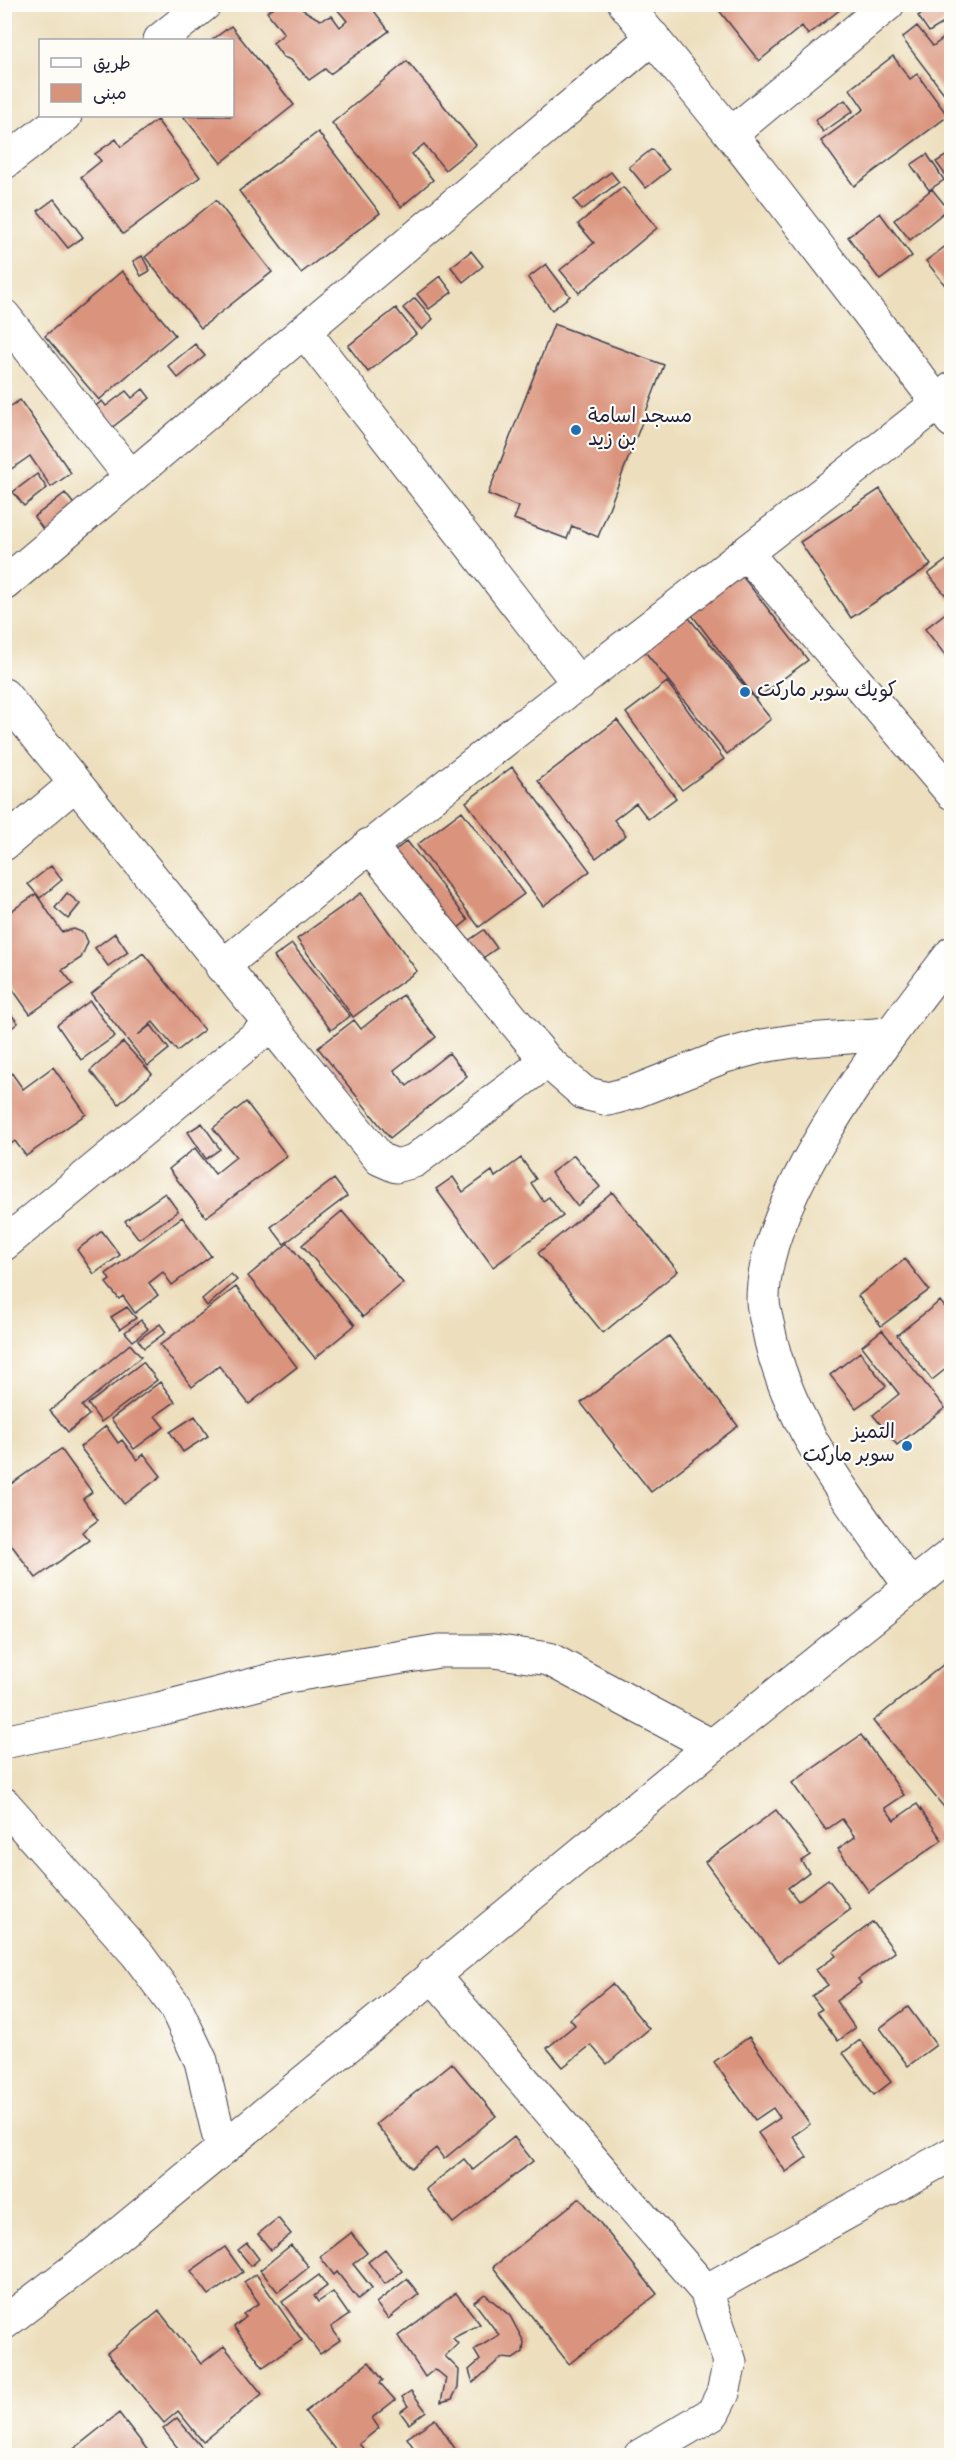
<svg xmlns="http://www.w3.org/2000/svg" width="956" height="2460" font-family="'Gochi Hand','Playpen Sans Arabic',sans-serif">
<rect width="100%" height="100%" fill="#fdfcf7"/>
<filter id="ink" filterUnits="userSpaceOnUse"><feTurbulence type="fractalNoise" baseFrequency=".0167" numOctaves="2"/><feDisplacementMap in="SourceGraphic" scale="12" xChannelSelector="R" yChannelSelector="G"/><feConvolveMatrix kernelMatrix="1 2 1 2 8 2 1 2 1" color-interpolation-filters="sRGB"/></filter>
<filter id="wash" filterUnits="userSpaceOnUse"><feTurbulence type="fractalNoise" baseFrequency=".008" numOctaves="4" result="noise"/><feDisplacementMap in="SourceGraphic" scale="24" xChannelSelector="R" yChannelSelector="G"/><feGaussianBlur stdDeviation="1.35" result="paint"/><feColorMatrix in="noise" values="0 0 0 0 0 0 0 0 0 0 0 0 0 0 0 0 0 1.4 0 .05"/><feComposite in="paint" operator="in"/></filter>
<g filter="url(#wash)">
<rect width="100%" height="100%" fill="#eddfbd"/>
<g id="blocks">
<path fill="#da937b" d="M279,4H293L320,20L332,16L340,27L347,21L337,9L343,4H369L389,31L330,74L325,69L309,80L291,60L283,57L273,43L284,34L267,12Z
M714,4H847L808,35L802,26L759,61Z
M936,4H948L952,18L929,32L918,16Z
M231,26L294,105L221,163L183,116H232V40H212Z
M917,26L933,46L952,32V92L946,96L902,38Z
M893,56L910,79L917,74L948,116L854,186L821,141L864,109L850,89Z
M407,61L476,145L445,170L424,144L412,154L433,180L401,207L332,123Z
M845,100L853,111L823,132L815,120Z
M157,120L200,177L123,234L81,177L101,161L95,154L116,139L121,147Z
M318,132L380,213L301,273L239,191Z
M652,149L669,170L646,188L629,167Z
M952,152V184L936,162Z
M927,154L944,180L929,190L911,165Z
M611,172L619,182L582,210L574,200Z
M623,187L657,228L579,293L560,270L594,243L578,224Z
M932,189L948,209L910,240L894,220Z
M54,199L83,237L68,248L38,211Z
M216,200L272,272L201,328L145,257Z
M880,213L912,256L880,280L848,237Z
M947,245L952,250V294L926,261Z
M471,251L483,266L463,282L451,267Z
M142,256L150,271L141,276L133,261Z
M546,264L570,296L552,310L528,278Z
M122,271L175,335L99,400L45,336Z
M440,276L452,292L429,309L417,294Z
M415,298L433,319L422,330L403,308Z
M396,308L416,334L368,372L348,346Z
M554,324L664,365L598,537L572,526L567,539L514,519L519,507L488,494Z
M195,344L205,356L178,378L168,366Z
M143,389L150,398L110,429L93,408L102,401L106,406L126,391L132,398Z
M20,400L71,473L51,487L30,456L4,474V411Z
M37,474L47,488L24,506L13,492Z
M880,489L931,565L851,618L800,542Z
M65,493L80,512L48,536L34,517Z
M952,556V603L928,574Z
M735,567L808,660L756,699L685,606Z
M952,608V664L925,629Z
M685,613L771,719L727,754L642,648Z
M667,682L724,759L682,790L626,713Z
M617,720L676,798L648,819L636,803L614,820L626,835L596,858L538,781Z
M512,767L590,871L543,906L466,802Z
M462,811L524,894L479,927L417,845Z
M407,841L468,920L453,932L391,854Z
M51,866L62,880L40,898L28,884Z
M67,893L80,904L68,919L55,908Z
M361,893L417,971L353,1017L297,939Z
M36,894L62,932L74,929L84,933L88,942L81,958L62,970L73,984L30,1014L4,977V916Z
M484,930L497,948L480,960L468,941Z
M115,933L128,952L108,966L95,948Z
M292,944L350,1016L331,1030L274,957Z
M143,953L204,1030L177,1051L153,1022L138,1035L151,1025L169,1049L148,1066L91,994Z
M4,994L11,1002L5,1007L18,1023L4,1034Z
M403,995L436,1037L394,1070L407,1086L449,1053L467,1076L390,1138L318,1048L354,1020L361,1029Z
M90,1001L115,1036L81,1060L57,1025Z
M123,1042L152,1074L119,1104L90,1071Z
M53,1067L86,1114L26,1156L15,1141L4,1149V1077L11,1072L23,1089Z
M246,1102L287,1156L206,1217L169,1169L195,1148L215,1174L236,1157L213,1128Z
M202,1123L220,1149L206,1159L188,1132Z
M574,1155L600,1187L577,1206L551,1173Z
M521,1158L536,1179L531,1183L543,1201L549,1197L563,1216L493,1267L436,1189L453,1177L463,1192L492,1171L495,1177Z
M334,1179L347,1196L284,1244L271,1227Z
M612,1192L678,1271L603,1333L538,1253Z
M165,1193L178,1211L139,1239L125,1221Z
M342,1211L403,1283L363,1317L302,1245Z
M182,1217L211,1256L172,1285L163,1272L149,1283L158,1295L135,1313L123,1296L119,1299L106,1283L110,1280L106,1274Z
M102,1231L120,1255L94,1274L77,1250Z
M288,1243L355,1325L315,1358L248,1276Z
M905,1259L929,1290L881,1326L858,1296Z
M231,1274L237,1280L207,1306L202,1299Z
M236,1287L297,1367L249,1404L219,1366L192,1387L160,1345Z
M940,1301L952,1316V1364L932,1380L897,1335Z
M127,1307L136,1318L120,1329L111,1317Z
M141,1320L148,1329L133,1341L125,1332Z
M160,1324L166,1332L144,1348L138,1340Z
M882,1330L945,1408L897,1445L873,1415L899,1394L862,1346Z
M669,1336L738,1426L651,1492L581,1403Z
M130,1344L141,1357L82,1406L89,1415L68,1432L50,1411Z
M860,1352L886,1386L856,1408L830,1375Z
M143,1362L157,1380L101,1422L88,1404Z
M160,1382L175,1402L155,1416L164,1427L134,1449L111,1419Z
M195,1416L208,1436L183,1452L170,1432Z
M106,1426L118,1443L122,1440L137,1460L144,1454L161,1476L124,1504L80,1447Z
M61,1449L92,1492L83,1499L98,1520L82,1532L89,1540L36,1578L4,1535V1489Z
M949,1660L952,1663V1817L873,1721Z
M861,1735L904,1795L885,1808L894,1820L917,1804L942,1840L869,1892L838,1849L855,1837L842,1819L826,1830L792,1783Z
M776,1810L810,1855L801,1861L809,1872L788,1888L798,1901L828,1879L851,1909L779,1962L705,1862Z
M873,1922L895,1952L858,1979L861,1983L836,2001L855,2028L838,2041L817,2012L822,2009L812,1996L828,1985L816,1970L836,1956L833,1952Z
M612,1984L649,2029L607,2064L591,2045L563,2067L547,2048L575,2025L570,2019Z
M908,2007L936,2045L908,2066L880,2028Z
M749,2037L810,2124L793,2136L807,2157L786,2172L758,2133L780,2118L773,2108L755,2120L714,2062Z
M860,2040L891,2082L874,2095L843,2053Z
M452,2063L496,2116L444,2159L436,2148L411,2168L376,2124Z
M514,2137L533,2161L453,2223L426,2189L464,2159L473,2170Z
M580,2198L657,2294L569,2364L493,2267Z
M278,2218L291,2234L271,2250L258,2234Z
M351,2233L367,2253L353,2264L372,2288L358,2299L337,2272L334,2275L320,2257Z
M247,2243L259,2259L251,2266L238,2250Z
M291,2245L309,2267L278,2292L260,2270Z
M225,2247L243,2272L209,2295L191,2271Z
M385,2249L402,2271L385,2284L368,2262Z
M256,2274L302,2340L263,2367L234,2327L246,2317L243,2314L259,2303L244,2282Z
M319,2275L327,2286L314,2296L318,2302L333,2292L349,2315L331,2327L340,2340L320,2354L282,2302Z
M407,2279L419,2294L388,2319L376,2303Z
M456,2293L480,2324L453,2338L458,2344L445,2356L459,2370L458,2387L452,2399L441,2402L446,2378L435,2369L425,2377L398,2336Z
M485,2294L510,2316L524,2342L523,2352L513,2359L501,2358L473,2383L469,2370L480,2360L474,2350L499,2335L474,2302Z
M159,2311L201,2364L224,2346L262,2394L203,2442L178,2411L164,2423L107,2353Z
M369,2362L383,2380L380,2383L395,2400L372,2418L379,2428L359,2444L366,2451L360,2456H340L305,2412Z
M411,2391L426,2411L409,2424L400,2412L408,2406L402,2397Z
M119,2413L152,2456H65Z
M177,2418L203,2449L194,2456H184L163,2429Z
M435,2419L460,2456H419L407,2438Z"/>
</g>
</g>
<g filter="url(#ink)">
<use href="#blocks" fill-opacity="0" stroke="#403e4e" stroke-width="1.5"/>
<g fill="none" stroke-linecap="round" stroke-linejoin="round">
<g stroke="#403e4e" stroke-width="35">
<path id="street" d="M160,40L205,4
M731,134L888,4
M4,163L65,116
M4,316L131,477
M304,331L579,684
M747,554L952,793
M4,584L653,37
M4,695L380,1159L396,1166L414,1161L547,1061
M4,844L75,784
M369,845L547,1061L584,1093L608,1099L634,1092L725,1056L762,1046L794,1041L889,1034
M222,967C455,773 699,592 938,403L952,389
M4,1244L269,1026
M911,1587C855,1507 786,1425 768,1327C766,1318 763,1308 763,1300C763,1193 888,1037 952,953
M4,1742L159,1709L288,1676L439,1651H493L549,1659L712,1746
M4,1804L137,1954L175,2006L201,2061L222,2149
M432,1975L706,2291
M640,2456L713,2413L723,2393L730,2362L706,2291L952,2154"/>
</g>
<g stroke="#403e4e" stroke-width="35">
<path id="secondary" d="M625,4L731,134L952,421
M4,2323L91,2257L712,1746L952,1554"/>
</g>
<use href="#street" stroke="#fff" stroke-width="33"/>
<use href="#secondary" stroke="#fff" stroke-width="33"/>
</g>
</g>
<g fill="#1f6fb2" stroke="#fdfcf7" stroke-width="2">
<circle cx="576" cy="430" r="6"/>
<circle cx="745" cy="692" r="6"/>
<circle cx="907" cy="1446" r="6"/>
</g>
<g text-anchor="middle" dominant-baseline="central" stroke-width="4.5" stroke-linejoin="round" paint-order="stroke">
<g font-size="20" fill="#22223b" stroke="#fdfcf7" text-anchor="start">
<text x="588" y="418">مسجد اسامة<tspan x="588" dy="23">بن زيد</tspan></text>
<text x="757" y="692">كويك سوبر ماركت</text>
<text x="895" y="1434" text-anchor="end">التميز<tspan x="895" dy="23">سوبر ماركت</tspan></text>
</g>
</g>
<rect width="956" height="2460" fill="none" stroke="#fdfcf7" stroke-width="24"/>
<rect x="39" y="39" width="195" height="78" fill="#fdfcf7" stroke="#a5a5ac" stroke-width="1.5"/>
<rect x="51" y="58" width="30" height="9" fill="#ffffff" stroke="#a5a5ac" stroke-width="1.5"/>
<text x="93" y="69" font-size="18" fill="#22223b">طريق</text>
<rect x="51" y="84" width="30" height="18" fill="#da937b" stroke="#a5a5ac" stroke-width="1.5"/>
<text x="93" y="99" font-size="18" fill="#22223b">مبنى</text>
</svg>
